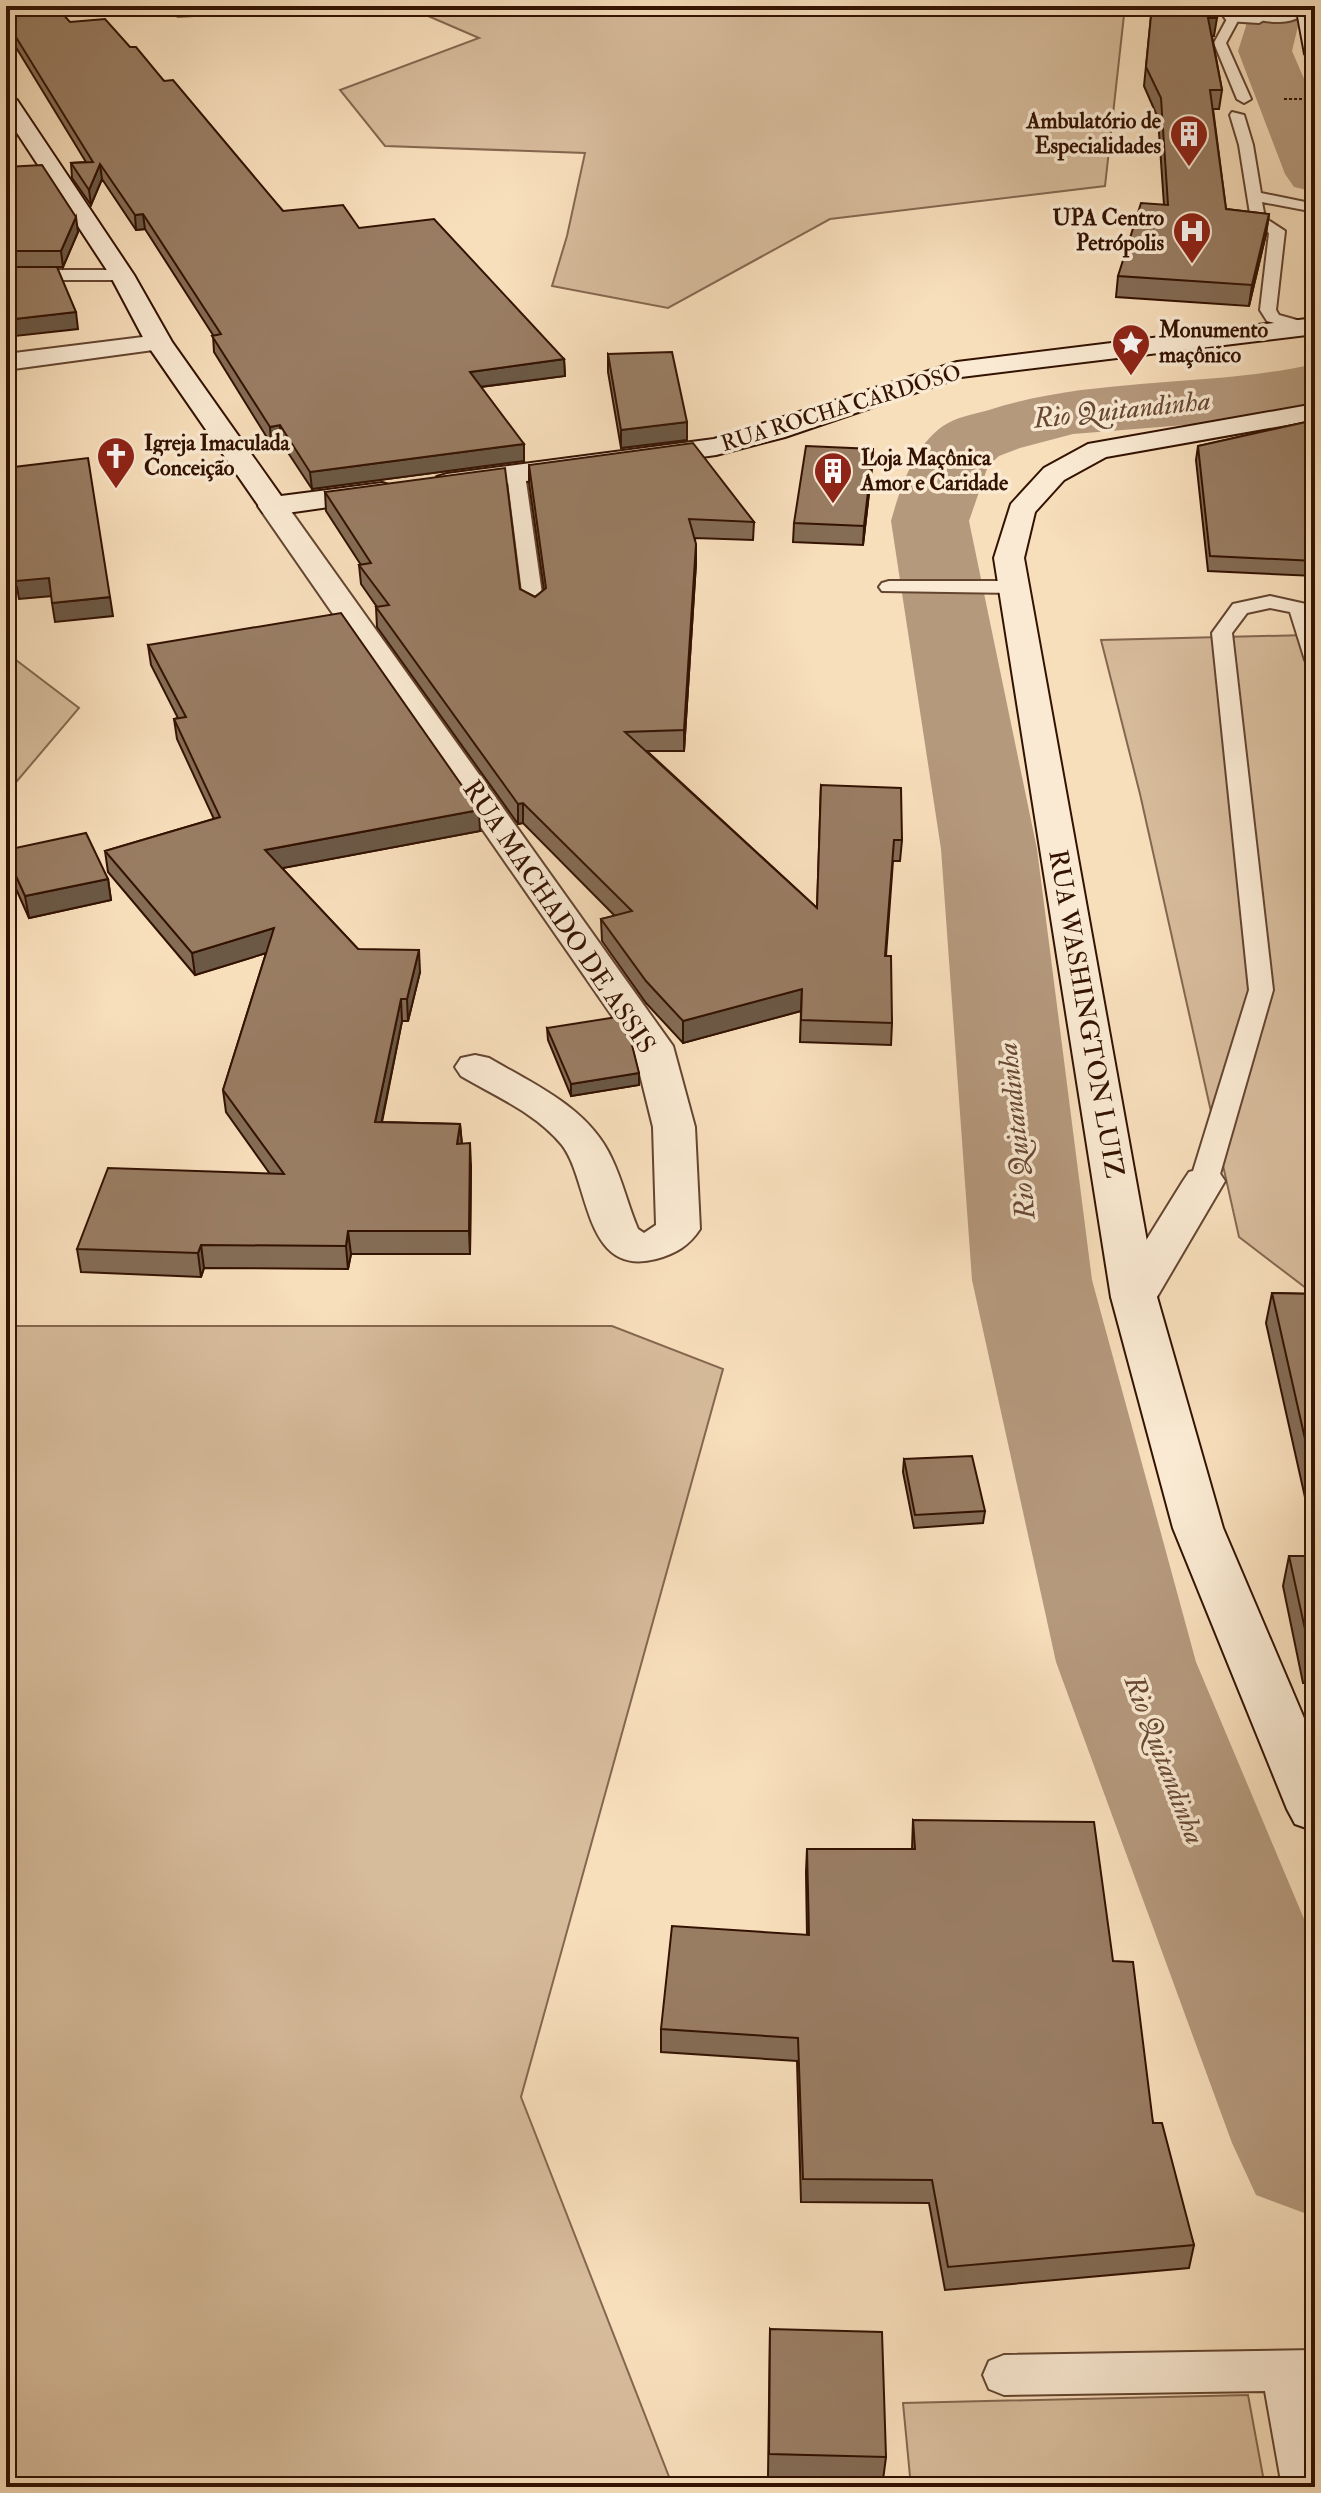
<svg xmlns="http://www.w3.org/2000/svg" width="1321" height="2493" font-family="'IM FELL Double Pica',serif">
<rect width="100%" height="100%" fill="#f8dfbc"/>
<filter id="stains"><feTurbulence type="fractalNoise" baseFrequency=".0025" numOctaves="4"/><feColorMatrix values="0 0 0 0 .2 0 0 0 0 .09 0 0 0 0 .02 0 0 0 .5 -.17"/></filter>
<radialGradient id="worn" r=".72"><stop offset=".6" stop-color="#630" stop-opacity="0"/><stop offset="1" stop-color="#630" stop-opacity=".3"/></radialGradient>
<path fill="#d7bc9c" stroke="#85674f" stroke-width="2" d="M157,6H359L178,17Z
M405,6H1125L1105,186L830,219L668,308L552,286L567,236L585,153L385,146L340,90L479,38Z
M1315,632V1295L1239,1237L1140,794L1101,640L1307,635Z
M6,657H12L79,708L6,794Z
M6,1326H612L723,1369L521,2097L673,2487H6Z
M1248,2395L1265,2487H911L903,2403Z"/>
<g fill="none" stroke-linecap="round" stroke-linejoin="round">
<path fill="#b5997d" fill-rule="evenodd" d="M1244,6H1296L1298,26L1292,51L1315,104V192L1294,187L1285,174L1238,51L1246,26Z
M1315,364V406L1235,421L1073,434L1020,448L999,456L988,466L969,521L1037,849L1092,1280L1196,1662L1315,1945V2217L1256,2195L1232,2143L1056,1662L972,1280L941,849L891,521C900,489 914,446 943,426C956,417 974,414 989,410C1095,376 1207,388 1315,364Z"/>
<g stroke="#644530" stroke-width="4">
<path id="service" d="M1225,6H1237L1240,17L1226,43L1251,99L1244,103L1237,99L1214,43L1228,17Z
M1255,14H1291L1297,18C1287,24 1263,23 1253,17Z
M1232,112L1244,115L1253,145L1261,193L1315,204V212L1262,202L1265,218L1285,231L1276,310L1279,315L1311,324V330L1305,332L1267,321L1260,310L1269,233L1251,220L1239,145L1230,115Z
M6,270H122L130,275L122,280H6Z
M516,469L525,474L544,608L534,614L524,608L507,474Z
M889,581H1014L1024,587L1014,593L882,591L879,587L882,583Z
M1270,596L1306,604C1317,623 1315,644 1315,666L1305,660L1290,612L1270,608L1247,613L1232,633L1273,990L1218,1181L1214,1187L1204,1189L1194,1187L1190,1181L1249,990L1212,633L1233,604Z
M1315,2350V2390H1308L1315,2429V2487H1282L1265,2391L1004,2395L989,2389L983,2375L989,2361L1004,2355Z"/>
</g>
<g stroke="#644530" stroke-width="4">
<path id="minor" d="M1234,11H1259L1269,17L1259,23L1227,21L1224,17L1227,13Z
M273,497L283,500L673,1046L695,1127L700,1229C689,1246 675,1254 656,1259C583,1278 590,1181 562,1145C536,1113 495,1096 461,1076L455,1067L461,1058L475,1055L489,1058C535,1085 589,1108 612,1159C623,1182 628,1206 638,1229L644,1233L656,1225L653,1127L633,1046L258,506L263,500Z
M1204,1168L1219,1172L1225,1181L1157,1297L1150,1307L1134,1311L1118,1307L1111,1297L1183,1181L1189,1172Z"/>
</g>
<g stroke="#644530" stroke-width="4">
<path id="tertiary" d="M159,335L168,338L172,343L168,348L6,370V354Z"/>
</g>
<g stroke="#331202" stroke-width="4">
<path id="secondary" d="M1296,6H1315V60L1305,54Z
M6,94L17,100L134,275L172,342L281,496L382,483L392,486L396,492L392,498L273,515L263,512L146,343L110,275L6,116Z
M1315,318V334L961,377L785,437L716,455L447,492L437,489L433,483L437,477L447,474L714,439L957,362Z
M1315,404V420L1106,457L1064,480L1035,512L1024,558L1157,1297L1223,1528L1315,1744V1831L1295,1824L1287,1809L1173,1528L1111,1297L994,558L1011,504L1044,468L1088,444Z"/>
</g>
<path stroke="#331202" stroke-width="2" stroke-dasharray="3 2" stroke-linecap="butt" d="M1284,99H1315"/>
<use href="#service" fill="#faead3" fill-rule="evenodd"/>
<use href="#minor" fill="#faead3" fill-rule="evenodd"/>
<use href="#tertiary" fill="#faead3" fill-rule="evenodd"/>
<use href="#secondary" fill="#faead3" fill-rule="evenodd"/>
</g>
<path fill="#846c55" stroke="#331202" stroke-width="2" d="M1152,6L1214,36H1212L1222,90L1219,109H1213L1226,209L1269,214L1266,234L1249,306L1116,297L1118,276L1164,205L1158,118L1144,86Z
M6,14L70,22L130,47L164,81L283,211L359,228L564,359L565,376L481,387L524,461L312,489L281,442L271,444L214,352L213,335L145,229L136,230L102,179L91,205L72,178L71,163L86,162L6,31Z
M6,167L78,232L63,267H6Z
M608,354L687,422V440L621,448L608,372Z
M1315,420V576L1208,571L1196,460L1198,446Z
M529,465L754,522L753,540L695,538L696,563L684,751H647L817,908L821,785L902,840L900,861H893L886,956L892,1023L891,1045L800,1042L801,1011L683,1043L646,1003L602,941L601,919L615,916L523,823L518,824L377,627L376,607H377L361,584L359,565H361L326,511L325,492L535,597L544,590L529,483Z
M872,467L863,545L793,542L794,523Z
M148,645L480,831L282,868L358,949L420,972L408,1021H402L382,1122L460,1124L462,1144L471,1166L470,1254H351L348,1269L204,1268L201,1277L81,1272L77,1249L270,1174L226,1112L223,1090L266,953L195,975L108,872L105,851L214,819L177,739L174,719L178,718L151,665Z
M6,850L108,879L111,900L29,918L8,871Z
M547,1028L639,1073V1085L571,1096L548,1040Z
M1272,1293L1315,1294V1542L1266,1323Z
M904,1459L985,1511L983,1523L914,1528L903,1472Z
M1289,1556H1315V1683H1303L1283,1586Z
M913,1820L1113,1961L1153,2123L1194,2245L1189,2268L945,2290L929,2203L801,2202L797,2061L661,2052V2029L807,1935L806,1872L807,1849H912Z
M770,2329L886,2457L883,2480L768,2477Z"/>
<path fill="#6b5845" stroke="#331202" stroke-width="2" d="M1208,18H1217L1214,36H1206Z
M100,164L102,179L91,205L89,190Z
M143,214L145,229L136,230L135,215Z
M1269,214L1266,234L1249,306L1252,285Z
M76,217L78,232L63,267L61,251Z
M76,312L78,329L6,337V320Z
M564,359L565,376L471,388L470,372Z
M687,422V440L621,448V430Z
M280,425L281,442L271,444L270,427Z
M524,444V461L312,489L310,472Z
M873,449L872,467L863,545L864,526Z
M696,544V563L684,751V730Z
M15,568L49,578L52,596L19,599L17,587L6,588V569Z
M110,597L113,616L55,622L52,603Z
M523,803V823L518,824V804Z
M479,810L480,831L267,871L265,850Z
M108,879L111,900L29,918L25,896Z
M274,928L276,950L195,975L192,953Z
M419,950L420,972L408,1021L407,999Z
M802,989L801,1011L683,1043V1021Z
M401,999L402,1021L377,1144L375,1122Z
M639,1073V1085L571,1096V1084Z
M460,1124L462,1146L457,1144Z
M470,1143L471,1166L470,1254L469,1231Z
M348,1231L351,1254L348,1269L346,1246Z
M201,1245L204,1268L201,1277L198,1253Z"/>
<path fill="#997d63" stroke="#331202" stroke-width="2" d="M1152,6H1215L1217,18H1208L1222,90H1210L1226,209L1269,214L1252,285L1118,276L1141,203L1168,205L1161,98L1146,67Z
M58,9L70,22L105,19L130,47H136L164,81L173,80L283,211L343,205L359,228L434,219L564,359L470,372L524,444L310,472L280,425L270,427L212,336L221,334L143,214L135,215L100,164L89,190L71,163L93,162L6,21V14Z
M42,165L76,217L61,251H6V167Z
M6,267H57L76,312L6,320Z
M672,352L687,422L621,430L608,354Z
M1315,420V561L1210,556L1198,446Z
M693,443L754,522L689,519L696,544L684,730L625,732L817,908L821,785L901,788L902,840H894L885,956H891L892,1023L801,1020L802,989L683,1021L646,981L601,919L632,911L523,803L518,804L376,607L389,605L359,565L371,563L325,492L505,468L520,589L535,597L546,588L529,465Z
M806,446L873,449L864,526L794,523Z
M88,458L110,597L52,603L49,578L16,581L15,568L6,569V468Z
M341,613L479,810L265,850L358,949L419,950L407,999H401L375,1122L460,1124L457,1144L470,1143L469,1231H348L346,1246L201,1245L198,1253L77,1249L108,1168L284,1174L223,1090L274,928L192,953L105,851L220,817L174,719L186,717L148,645Z
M86,833L108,879L25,896L6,854V850Z
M617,1017L632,1045L639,1073L571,1084L547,1028Z
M1272,1293L1315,1294V1483Z
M972,1456L985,1511L915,1515L904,1459Z
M1289,1556H1315V1652H1310Z
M913,1820L1094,1822L1113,1961L1133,1962L1153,2123H1162L1194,2245L948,2267L932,2180L803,2179L798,2038L661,2029L672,1926L809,1935L807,1849H915Z
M770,2329L882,2332L886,2457L769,2454Z"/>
<defs>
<g id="building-pin" transform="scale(2)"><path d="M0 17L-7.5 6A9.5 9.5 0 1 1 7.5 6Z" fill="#8f2418" stroke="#faead3"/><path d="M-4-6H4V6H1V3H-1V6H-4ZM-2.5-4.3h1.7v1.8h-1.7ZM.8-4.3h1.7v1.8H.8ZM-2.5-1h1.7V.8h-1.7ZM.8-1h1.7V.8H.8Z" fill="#fff"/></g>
<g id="hospital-pin" transform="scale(2)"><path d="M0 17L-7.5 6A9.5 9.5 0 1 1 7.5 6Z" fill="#8f2418" stroke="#faead3"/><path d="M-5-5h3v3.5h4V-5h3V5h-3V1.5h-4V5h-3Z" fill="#fff"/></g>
<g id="sight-pin" transform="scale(2)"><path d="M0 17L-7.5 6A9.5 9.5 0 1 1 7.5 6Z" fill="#8f2418" stroke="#faead3"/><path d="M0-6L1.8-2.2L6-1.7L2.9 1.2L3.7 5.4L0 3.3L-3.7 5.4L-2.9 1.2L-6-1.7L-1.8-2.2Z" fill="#fff"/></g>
<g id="church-pin" transform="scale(2)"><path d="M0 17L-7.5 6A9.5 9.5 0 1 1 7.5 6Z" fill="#8f2418" stroke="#faead3"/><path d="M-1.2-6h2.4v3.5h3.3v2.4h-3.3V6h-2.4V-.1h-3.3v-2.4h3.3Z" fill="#fff"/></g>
</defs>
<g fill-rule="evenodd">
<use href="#building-pin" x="1189" y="134"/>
<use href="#hospital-pin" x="1192" y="231"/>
<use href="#sight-pin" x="1131" y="343"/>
<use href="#church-pin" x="116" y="456"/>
<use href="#building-pin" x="833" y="471"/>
</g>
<g text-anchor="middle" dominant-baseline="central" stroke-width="7" stroke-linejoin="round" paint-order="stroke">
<g font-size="22" font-weight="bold" fill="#331202" stroke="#faead3" text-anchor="start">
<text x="1161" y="121" text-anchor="end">Ambulatório de<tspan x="1161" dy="25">Especialidades</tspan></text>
<text x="1164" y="218" text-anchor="end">UPA Centro<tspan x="1164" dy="25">Petrópolis</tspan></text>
<text x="1159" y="330">Monumento<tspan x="1159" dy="25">maçônico</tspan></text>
<text x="144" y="443">Igreja Imaculada<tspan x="144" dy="25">Conceição</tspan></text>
<text x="861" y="458">Loja Maçônica<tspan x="861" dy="25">Amor e Caridade</tspan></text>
</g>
<g font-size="22" fill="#331202" stroke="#faead3">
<text transform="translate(841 408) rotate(-17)">RUA ROCHA CARDOSO</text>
</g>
<g font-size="26" fill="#331202" stroke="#faead3">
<text transform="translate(559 917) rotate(56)">RUA MACHADO DE ASSIS</text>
<text transform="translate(1086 1014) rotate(80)">RUA WASHINGTON LUIZ</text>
</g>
<g font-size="28" font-style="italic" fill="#674833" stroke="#faead3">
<text transform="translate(1122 410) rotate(-6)">Rio Quitandinha</text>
<text transform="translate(1017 1131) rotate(-96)">Rio Quitandinha</text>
<text transform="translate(1164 1760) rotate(69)">Rio Quitandinha</text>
</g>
</g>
<rect width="1321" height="2493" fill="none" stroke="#f8dfbc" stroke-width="32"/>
<rect x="8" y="8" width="1305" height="2477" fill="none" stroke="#331202" stroke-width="4"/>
<rect x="16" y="16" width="1289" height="2461" fill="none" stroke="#331202" stroke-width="2"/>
<rect width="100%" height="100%" filter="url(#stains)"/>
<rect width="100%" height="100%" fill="url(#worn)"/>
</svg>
